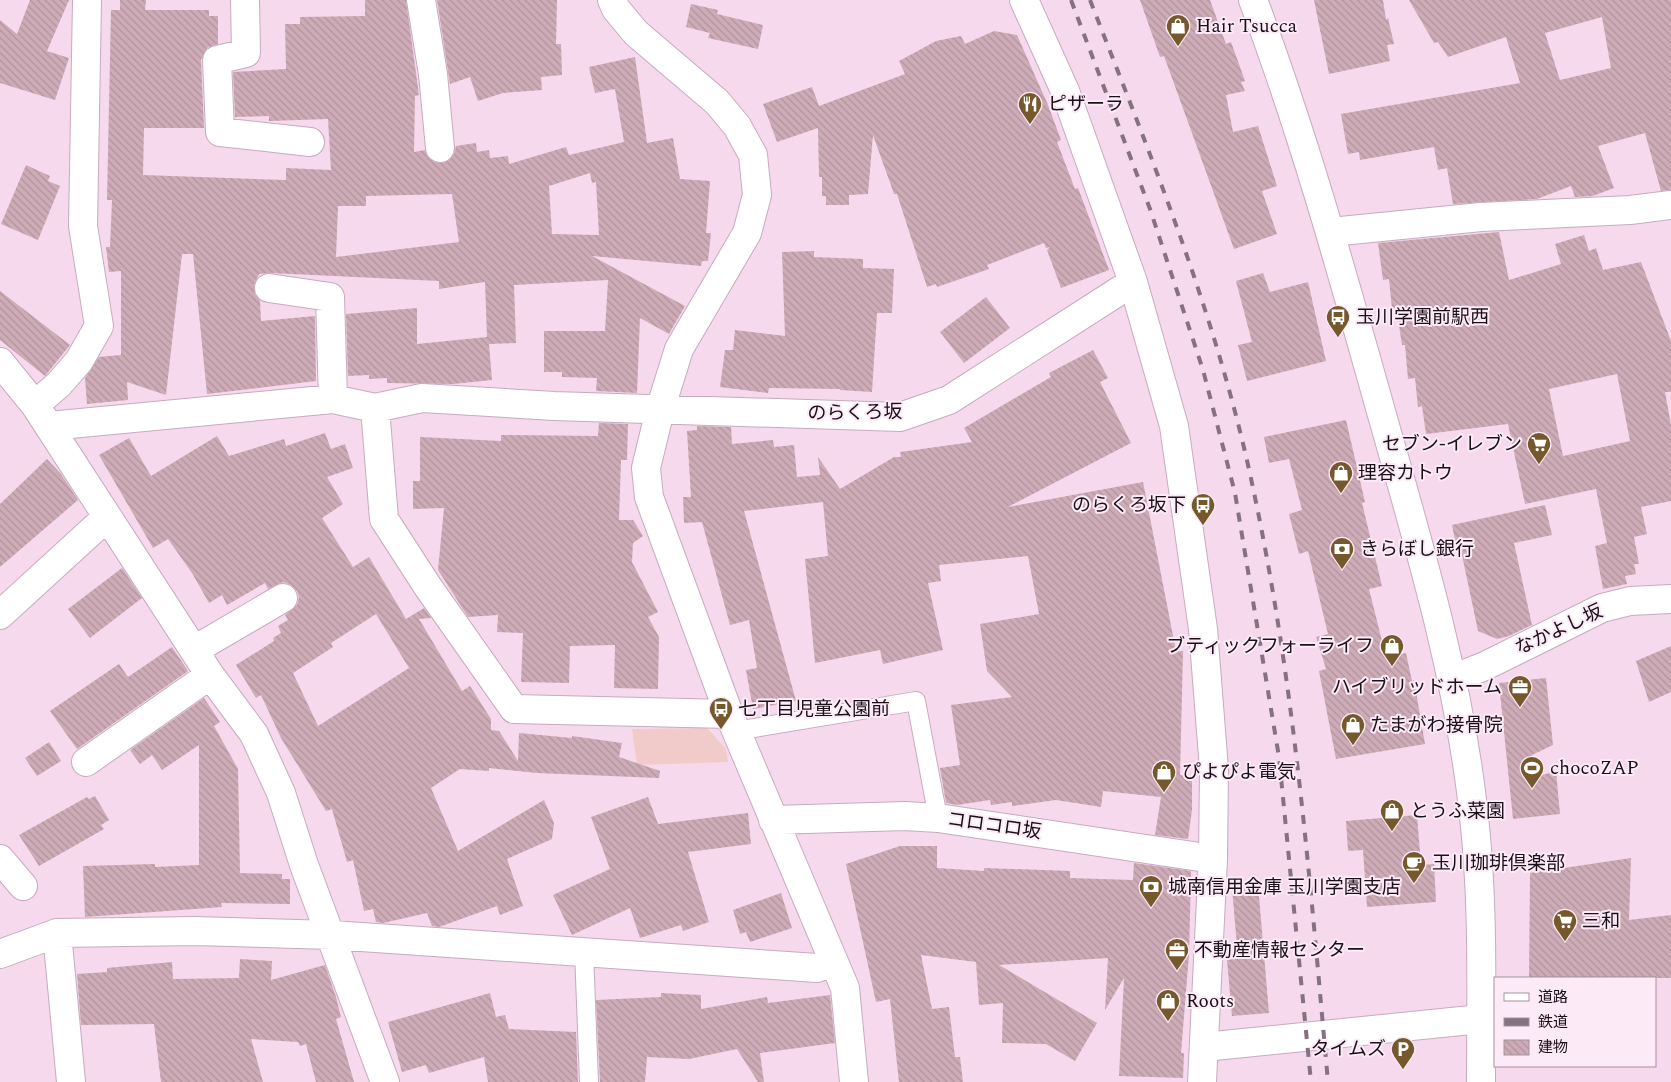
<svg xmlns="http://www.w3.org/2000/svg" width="1671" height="1082" font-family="Spectral,'Noto Sans JP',serif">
<defs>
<pattern id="building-back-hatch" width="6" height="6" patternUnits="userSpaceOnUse" patternTransform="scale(1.25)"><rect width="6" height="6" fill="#ceacb7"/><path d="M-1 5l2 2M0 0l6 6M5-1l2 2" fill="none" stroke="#b0939d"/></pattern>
</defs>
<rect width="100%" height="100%" fill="#f6d9ed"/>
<path fill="#f1caca" d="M707,728L726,749L728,762L637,765L632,729Z"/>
<path fill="url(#building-back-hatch)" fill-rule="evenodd" d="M30,0H69L47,51L69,58L55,100L0,83V20L17,34Z
M120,0H146L145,10H209V16H218V44L207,48L201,60L204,128H144L143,175L286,180V168L331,170L328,119L269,121V116L235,117L233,72L286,69L285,24H300V17L365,16V0H406L419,95L415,96L414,152L425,150L428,157L434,162L442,163L449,160L454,154L456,146L476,143L477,152L489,150L490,158L508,156L509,164L566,147L569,155L624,142L615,89L595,93L589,67L635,57L647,143L673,138L680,179L710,181L706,233H711L708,261H702L701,266L592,256L685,306L669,334L640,318L637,393L596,391L597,378L562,377V372H544V331H605L608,280L514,285L516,343L489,344L492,380L453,384L387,383V378L369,379V375L348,376L346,314L417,308V344L487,337L485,282L439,289V281L271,273L259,274L254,285L255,294L260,301L261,321L315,316L316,381L207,394L193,254H182L166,395L127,382L128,400L87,404L85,378L99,357L121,355V271L109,272L106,247H110L112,200H107L111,10H120ZM590,173L592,183L596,182L599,235L552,234L549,186ZM452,194L459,242L336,257L338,206H366V196Z
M437,0H557L556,44H561L562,75L541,77L542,90L503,93L478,101L470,77L450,84Z
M1140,0H1210L1226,44L1231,42L1245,81L1241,82L1245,91L1226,95L1233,132L1258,126L1277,186L1262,191L1277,234L1234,249L1164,56L1160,57Z
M1314,0H1383L1386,20L1388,18L1394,44L1387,45L1390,61L1329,74Z
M1409,0H1671V190L1661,191L1645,133L1598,146L1614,188L1593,196L1575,197L1571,186L1537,199L1453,204L1447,168L1438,170L1434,147L1360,160L1359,152L1348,154L1341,114L1520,83L1506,37L1448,57L1438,42L1434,43ZM1602,17L1611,68L1560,80L1545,33Z
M691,4L718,10L717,14L763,25L758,49L708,38L710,33L686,27Z
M994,31L1017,35L1048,105L1061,140L1057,142L1075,189L1078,188L1109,270L1061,288L1047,250L1050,247L1046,248L1044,243L987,265L989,269L937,287L936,284L927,287L897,194H894L873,135L868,194L849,195V205H826V196H822V177H819L818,128L777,142L763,104L812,87L819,106L905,74L899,61L936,41L961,36L965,44Z
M26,165L50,176L48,181L60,186L38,240L1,224Z
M1499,232L1509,280L1561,264L1555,244L1584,235L1589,251L1596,248L1603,270L1641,262L1671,341V392H1665L1671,425V501L1641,507L1647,534L1634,537L1639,564H1634L1636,574L1625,576L1627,584L1603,589L1595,546L1607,543L1596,489L1525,504L1508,424L1426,434L1422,406L1418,407L1415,378L1408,379L1405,345H1402L1398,319H1393L1389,279L1383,280L1378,243ZM1617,374L1630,441L1563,456L1549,389Z
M814,251V257L863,259V268L894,269L892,313H877L872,392L840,390V389L769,388L768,393L720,387L725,350H733L735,330L785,336L782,252Z
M1263,273L1270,292L1308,282L1326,361L1247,381L1238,345L1252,342L1236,281Z
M0,291L70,345L45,376L0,340Z
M986,297L1010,328L964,363L940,332Z
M1093,350L1108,378L1100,382L1131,443L1008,507L1143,482L1176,651H1183L1180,775L1192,777V810L1188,839L1155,835L1161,797L1103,791L1101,807L1056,800L1012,806V802L991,805L990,800L957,805L946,803L940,768L960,765L951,705L1012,697L987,671L980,624L1039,614L1028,556L939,565L941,581L928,583L943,650L883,664L880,650L815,663L805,559L828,556L823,502L744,511L796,701L753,709L746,670L757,668L749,620L730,625L702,522L684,523L683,497H691L687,431L697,430V426L731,427L732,444L773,440L774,447L794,445L797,477L820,475L818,457L840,489L894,457H901L900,452L972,442L964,428L1051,377L1049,373Z
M1346,420L1365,502L1362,503L1382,586L1369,589L1386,657L1406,653L1412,681L1414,680L1425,744L1336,759L1319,671L1326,669L1316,637L1328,634L1308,551L1299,554L1289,514L1302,510L1289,459L1269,463L1264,437Z
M599,423L628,424L627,460H621L619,520H633L643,536L633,543L632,562L658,612L648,617L659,637L658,689L614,688L615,645L570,646L569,683L521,682L523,633L497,632L498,615L468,617L438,570L444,508L413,509V481H420V437L501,441V435L598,436Z
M325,433L331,449L345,444L353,468L327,477L343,504L322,518L353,567L369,557L406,619L424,608L431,618L419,619L462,691L470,686L491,719V730L499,731L518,761L519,733L572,738V736L622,743L619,757L660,771L659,778L537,773L489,768V771L460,769L431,788L458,851L544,800L554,823L552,839L507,859L523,906L500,915L497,906L439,927L432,926L427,913L383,923L376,922L373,909L364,911L353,860L347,862L332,809L326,811L281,738L261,695L256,698L236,665L274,641L273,638L281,633L278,626L288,620L285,615L297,605L299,597L297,591L291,585L283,582L268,589L265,583L227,605L222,595L209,603L192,573L168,539L153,548L99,455L129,438L151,476L217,436L229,456L284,439L286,446ZM376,614L409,668L318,726L293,673L333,647L331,643Z
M47,459L61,474L78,500L0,567V504Z
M1545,505L1552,535L1514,543L1532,625L1509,636L1497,639L1478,631L1462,555L1458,556L1452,525Z
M122,568L142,598L90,638L68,609Z
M1671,646V692L1649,702L1636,661Z
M172,647L188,671L77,749L50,711L119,664L128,677Z
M1546,678L1553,745L1532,755L1539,776L1556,771L1560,814L1513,819L1499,683Z
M204,698L220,722L214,726L238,769L240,873L282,874V879H290V904L221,903L222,907L85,917L83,866L155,864V867L199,865V745L162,770L152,755L140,764L130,750Z
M49,742L61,761L37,776L25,758Z
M95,796L109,820L101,825L104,829L39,866L19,835L87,797L89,799Z
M648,797L658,824L748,813L751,844L688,852L709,922L683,931L681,925L640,938L630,908L572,935L553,895L610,869L591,817Z
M1417,815L1421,865L1434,864L1436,902L1367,907L1363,850L1348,851L1346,821Z
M900,846H937V868L984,871V868L1070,871V878L1133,880L1134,863L1191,871L1189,955L1181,1053H1184L1183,1078L1119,1076L1124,978L1105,1010L1108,958L999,965L1097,1023L1075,1061L1046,1044L1002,1043L1003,1003L979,1005L976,962L921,955L932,1009L949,1007L955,1057H960L963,1082H899L890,999L876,1002L846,864Z
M1631,858L1629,920L1671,915V978H1529L1530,873Z
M1258,885L1269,1013L1232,1016L1227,960L1238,958L1232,888Z
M781,893L792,928L750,942L746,932L740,934L733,910Z
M240,959L272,961L271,980L325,965L336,997L341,1017L336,1019L354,1082H316L306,1044L300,1046L298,1042L251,1039L263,1082H161L154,1024L81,1025L77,974L107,972V968L172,962L173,979L239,978Z
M490,993L496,1017L505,1015L509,1029L576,1032L578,1082H488L484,1057L429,1073L426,1065L402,1072L388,1022Z
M661,993L701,995V1009L767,997L768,1003L830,995L835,1043L760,1053L764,1082H758L737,1049L689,1059L647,1057L645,1082H600L596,1000L661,997Z"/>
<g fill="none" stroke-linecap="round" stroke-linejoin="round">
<g stroke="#c7abbe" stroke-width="20">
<path id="lane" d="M736,731L916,701L938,818
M584,951L589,1082"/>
</g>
<g stroke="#c7abbe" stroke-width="30">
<path id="street" d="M245,0L246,53L217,60L220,132L310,142
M421,0L433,74L440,148
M612,0L616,9L636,33L717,102L737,126L753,155L757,195L747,233L679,349L660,410L646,468L649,497L729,714L845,988L854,1082
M1024,0L1065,91L1133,282L1174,426L1203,629L1214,769L1213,859L1202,1082
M1331,232L1481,217L1630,210L1671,205
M269,288L330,297L333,399
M0,362L35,405L210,675L254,734L281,793L304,865L385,1082
M35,405L59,384L79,361L99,326L83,226L87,0
M375,408L384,519L428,587L514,709L729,714
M49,426L333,399L375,408L422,398L554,406L900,417L949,400L1133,282
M0,615L107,517
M196,649L283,598
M1452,679L1485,666L1602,608L1630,601L1671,599
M86,762L210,675
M773,820L905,816L938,818L1213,859
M0,859L23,886
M57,933L71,1082
M0,954L57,933L195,931L332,935L817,968L833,961"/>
</g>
<g stroke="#c7abbe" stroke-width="30">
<path id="secondary" d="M1253,0C1305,138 1344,280 1384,422C1420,549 1458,676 1473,808C1484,899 1481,991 1481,1082
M1204,1047L1481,1019"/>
</g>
<use href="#lane" stroke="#fff" stroke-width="18"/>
<use href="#street" stroke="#fff" stroke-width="28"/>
<use href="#secondary" stroke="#fff" stroke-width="28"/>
<path stroke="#85717f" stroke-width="4" stroke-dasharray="9 9" stroke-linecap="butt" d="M1071,0L1150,209L1203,370L1235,493L1279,757L1311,1082
M1090,0C1152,159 1218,320 1253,488C1295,684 1310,883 1328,1082"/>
</g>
<defs>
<g id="shop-pin" transform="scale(1.25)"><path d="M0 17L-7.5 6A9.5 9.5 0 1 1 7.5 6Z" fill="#75592c" stroke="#fceaf6"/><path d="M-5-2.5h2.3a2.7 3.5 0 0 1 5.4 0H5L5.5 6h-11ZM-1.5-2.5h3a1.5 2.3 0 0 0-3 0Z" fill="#fff"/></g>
<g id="restaurant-pin" transform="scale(1.25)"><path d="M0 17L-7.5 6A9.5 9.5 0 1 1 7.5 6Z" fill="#75592c" stroke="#fceaf6"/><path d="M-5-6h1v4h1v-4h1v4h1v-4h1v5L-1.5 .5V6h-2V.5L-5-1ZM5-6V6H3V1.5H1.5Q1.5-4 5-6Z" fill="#fff"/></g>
<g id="bus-pin" transform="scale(1.25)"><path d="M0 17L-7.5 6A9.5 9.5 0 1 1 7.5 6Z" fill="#75592c" stroke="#fceaf6"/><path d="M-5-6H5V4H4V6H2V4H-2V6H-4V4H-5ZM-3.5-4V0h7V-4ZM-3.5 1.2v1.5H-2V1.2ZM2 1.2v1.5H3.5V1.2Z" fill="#fff"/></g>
<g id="supermarket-pin" transform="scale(1.25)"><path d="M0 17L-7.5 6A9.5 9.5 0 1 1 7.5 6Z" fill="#75592c" stroke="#fceaf6"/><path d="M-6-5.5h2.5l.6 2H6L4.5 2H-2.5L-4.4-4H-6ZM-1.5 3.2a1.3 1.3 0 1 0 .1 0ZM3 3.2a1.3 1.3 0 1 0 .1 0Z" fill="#fff"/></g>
<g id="bank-pin" transform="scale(1.25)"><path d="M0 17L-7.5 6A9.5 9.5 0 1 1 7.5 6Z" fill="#75592c" stroke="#fceaf6"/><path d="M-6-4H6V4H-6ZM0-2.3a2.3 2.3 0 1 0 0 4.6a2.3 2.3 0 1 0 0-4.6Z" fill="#fff"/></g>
<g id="office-pin" transform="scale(1.25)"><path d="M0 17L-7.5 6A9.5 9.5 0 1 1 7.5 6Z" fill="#75592c" stroke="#fceaf6"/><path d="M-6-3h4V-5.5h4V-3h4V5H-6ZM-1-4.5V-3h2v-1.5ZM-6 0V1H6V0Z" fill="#fff"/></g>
<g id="stadium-pin" transform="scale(1.25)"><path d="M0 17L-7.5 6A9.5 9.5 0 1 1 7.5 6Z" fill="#75592c" stroke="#fceaf6"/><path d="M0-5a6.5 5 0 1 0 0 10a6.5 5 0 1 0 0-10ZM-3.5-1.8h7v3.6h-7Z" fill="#fff"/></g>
<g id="cafe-pin" transform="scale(1.25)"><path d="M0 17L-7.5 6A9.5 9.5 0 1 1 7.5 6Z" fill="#75592c" stroke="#fceaf6"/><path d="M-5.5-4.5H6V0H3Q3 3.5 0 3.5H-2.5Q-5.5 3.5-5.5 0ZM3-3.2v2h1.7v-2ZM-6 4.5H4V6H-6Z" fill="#fff"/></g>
<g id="parking-pin" transform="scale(1.25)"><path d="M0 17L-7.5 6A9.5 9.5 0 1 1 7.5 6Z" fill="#75592c" stroke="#fceaf6"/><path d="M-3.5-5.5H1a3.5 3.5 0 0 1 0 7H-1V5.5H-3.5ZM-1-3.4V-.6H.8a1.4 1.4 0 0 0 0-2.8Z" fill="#fff"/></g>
</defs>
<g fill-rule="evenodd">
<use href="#shop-pin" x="1178" y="26"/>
<use href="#restaurant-pin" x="1030" y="104"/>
<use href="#bus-pin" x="1338" y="317"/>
<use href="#supermarket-pin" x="1539" y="444"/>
<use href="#shop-pin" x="1341" y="473"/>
<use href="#bus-pin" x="1203" y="505"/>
<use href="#bank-pin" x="1342" y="549"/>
<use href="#shop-pin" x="1392" y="646"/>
<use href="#office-pin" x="1520" y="687"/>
<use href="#bus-pin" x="721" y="709"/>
<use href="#shop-pin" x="1353" y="725"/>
<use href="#stadium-pin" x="1532" y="768"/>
<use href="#shop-pin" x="1164" y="772"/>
<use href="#shop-pin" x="1392" y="811"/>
<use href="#cafe-pin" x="1414" y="863"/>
<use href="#bank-pin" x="1151" y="887"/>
<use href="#supermarket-pin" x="1565" y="921"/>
<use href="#office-pin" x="1177" y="950"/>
<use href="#shop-pin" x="1168" y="1001"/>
<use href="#parking-pin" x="1403" y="1049"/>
</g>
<g text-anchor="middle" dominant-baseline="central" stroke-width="4" stroke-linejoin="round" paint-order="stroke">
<g font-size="19" fill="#1a1017" stroke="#fceaf6" text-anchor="start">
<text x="1196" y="26">Hair Tsucca</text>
<text x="1048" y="104">ピザーラ</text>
<text x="1356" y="317">玉川学園前駅西</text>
<text x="1522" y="444" text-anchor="end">セブン-イレブン</text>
<text x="1358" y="473">理容カトウ</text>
<text x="1186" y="505" text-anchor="end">のらくろ坂下</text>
<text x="1360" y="549">きらぼし銀行</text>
<text x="1374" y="646" text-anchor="end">ブティックフォーライフ</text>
<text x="1502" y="687" text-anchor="end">ハイブリッドホーム</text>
<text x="738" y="709">七丁目児童公園前</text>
<text x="1370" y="725">たまがわ接骨院</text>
<text x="1550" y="768">chocoZAP</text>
<text x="1182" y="772">ぴよぴよ電気</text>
<text x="1410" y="811">とうふ菜園</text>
<text x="1432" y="863">玉川珈琲倶楽部</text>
<text x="1168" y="887">城南信用金庫 玉川学園支店</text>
<text x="1582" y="921">三和</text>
<text x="1194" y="950">不動産情報センター</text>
<text x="1186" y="1001">Roots</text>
<text x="1386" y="1049" text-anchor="end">タイムズ</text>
</g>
<g font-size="19" fill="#1a1017" stroke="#fceaf6">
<text transform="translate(855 413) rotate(-1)">のらくろ坂</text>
<text transform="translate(1559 630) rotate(-25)">なかよし坂</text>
<text transform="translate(994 826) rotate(8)">コロコロ坂</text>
</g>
</g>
<rect x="1494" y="977" width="162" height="90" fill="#fceaf6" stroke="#a2939d"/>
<rect x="1504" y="993" width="25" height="8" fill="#ffffff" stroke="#a2939d"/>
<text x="1538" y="1002" font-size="15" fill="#1a1017">道路</text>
<rect x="1504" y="1018" width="25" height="8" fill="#85717f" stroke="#a2939d"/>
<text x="1538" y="1027" font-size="15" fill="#1a1017">鉄道</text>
<rect x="1504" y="1040" width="25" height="15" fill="url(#building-back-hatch)" stroke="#a2939d"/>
<text x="1538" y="1052" font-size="15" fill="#1a1017">建物</text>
</svg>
